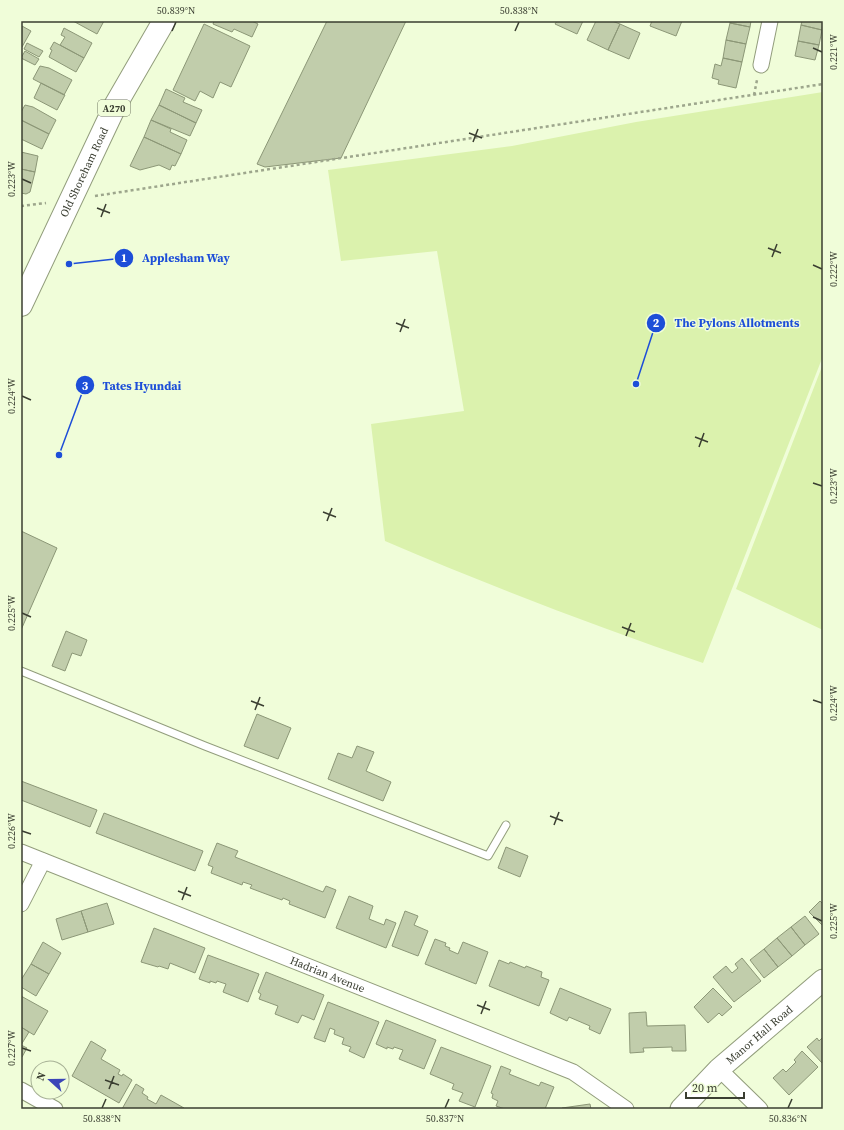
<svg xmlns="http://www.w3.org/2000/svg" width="844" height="1130" font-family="'Source Serif 4',serif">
<rect width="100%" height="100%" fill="#f0fdd9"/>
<path fill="#dbf2ad" d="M823,92V356L703,663C595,626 490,586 385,541L371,424L464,411L437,251L341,261L328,170L512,146L636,122Z
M823,364V630L736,589Z"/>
<path fill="#c1cdab" stroke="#8c9777" d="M73,21H104L97,34Z
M214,21H252L258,24L252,37L234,29L232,32L213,24Z
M327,21H406L341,158L265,167L257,164Z
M557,21H583L577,34L555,24Z
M596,21H612L620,24L608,50L587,40Z
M652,21H682L676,36L650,26Z
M730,21H751L750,27L730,23Z
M802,21H823L822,30L801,25Z
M730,23L750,27L746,44L726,40Z
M204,24L250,46L231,87L220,82L213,98L200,91L195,101L173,90Z
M620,24L640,33L629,59L608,50Z
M801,25L822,30L819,45L798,41Z
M22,26L31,31L22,47L21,46Z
M64,28L92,43L84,58L60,45L65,37L61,35Z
M726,40L746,44L742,62L723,58Z
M798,41L819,45L815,60L795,56Z
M54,42L84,58L76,72L49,57L52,50L50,49Z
M27,43L43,51L39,57L24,49Z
M25,51L39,59L35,65L21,58Z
M723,58L742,62L736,88L718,84L719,80L712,78L715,64L721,66Z
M40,66L49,68L72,80L64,95L33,79Z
M41,83L65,95L57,110L34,98Z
M166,89L185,98L183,102L202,110L196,123L159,105Z
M25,105L33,107L56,120L49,134L21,120V112Z
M159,105L196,123L190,136L151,120Z
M21,120L49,134L42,149L21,139Z
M151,120L171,129L170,132L187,140L181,154L144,137Z
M144,137L181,154L175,166L172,165L170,170L159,165L140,170L130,166Z
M21,152L38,156L35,172L21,169Z
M21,169L35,172L30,192L26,194L21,193Z
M21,531L57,548L21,630Z
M66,631L87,640L81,656L72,653L65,671L52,666Z
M257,714L291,728L278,759L244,746Z
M357,746L374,752L366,771L391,782L383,801L328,779L338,753L352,758Z
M21,781L97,810L90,827L21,800Z
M104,813L203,851L195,871L96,833Z
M217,843L238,851L235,857L323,892L326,886L336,890L325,918L289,904L290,901L283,898L282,900L250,888L252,885L243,882L242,885L211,873L213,867L208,865Z
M506,847L528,856L520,877L498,868Z
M349,896L373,906L369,919L384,925L386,919L396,923L386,948L336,928Z
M820,901L823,904V926L809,912Z
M107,903L114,924L88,932L81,911Z
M81,911L88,932L62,940L56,919Z
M405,911L418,916L414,925L428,931L418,956L392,946Z
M805,916L819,934L805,945L791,927Z
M791,927L805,945L792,956L777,938Z
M154,928L205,948L195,973L170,963L168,969L159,966L158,967L141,962Z
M777,938L792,956L778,967L764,949Z
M435,939L446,943L445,946L450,948L449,950L458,954L463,942L488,952L476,984L425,964Z
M43,942L61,953L49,974L31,964Z
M764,949L778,967L764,978L750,960Z
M208,955L259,974L248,1002L223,992L226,984L217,981L216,983L210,981V983L199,979Z
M742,958L761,981L734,1002L713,977L726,966L732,973L738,968L735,964Z
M499,960L509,964L510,962L525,968L526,966L542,972L541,977L549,980L539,1006L489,986Z
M31,964L49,974L36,996L21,987V980Z
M266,972L324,995L314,1020L302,1015L298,1023L275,1014L278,1006L259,999L261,994L258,992Z
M560,988L611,1009L600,1034L589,1029L590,1026L569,1017L567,1021L550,1013Z
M713,988L732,1007L722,1016L719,1013L708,1023L694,1007Z
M21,996L48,1011L34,1035L21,1027Z
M328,1002L379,1022L364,1058L349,1051L351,1047L342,1044L344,1038L334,1034L335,1030L330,1028L325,1042L314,1038Z
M646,1012L647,1026L685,1025L686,1051H672V1047L643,1048L644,1052L630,1053L629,1013Z
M386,1020L436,1040L424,1069L399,1059L403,1050L394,1047L393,1049L387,1047V1049L376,1044Z
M21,1027L29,1032L21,1045L27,1048L22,1057H21Z
M823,1037V1064L807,1047L817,1038L819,1041Z
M91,1041L106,1050L101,1059L120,1070L118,1074L122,1076L123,1074L132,1080L119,1103L72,1076Z
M441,1047L491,1066L475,1107L459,1101L463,1093L452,1089L454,1084L430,1074Z
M802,1051L818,1067L789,1095L773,1078L783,1069L786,1072L796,1062L794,1060Z
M501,1066L511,1070L509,1074L539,1086L541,1082L554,1087L545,1109H505L496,1106L498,1101L492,1098L493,1094L491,1093Z
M136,1084L144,1089L142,1093L148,1097L147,1099L156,1104L161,1095L184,1108L122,1109Z
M590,1104L591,1109H562V1108Z"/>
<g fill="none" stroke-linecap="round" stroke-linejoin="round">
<g stroke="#929d7c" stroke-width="9">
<path id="lane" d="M21,671L205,746L488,856L506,825"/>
</g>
<g stroke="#929d7c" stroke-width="17">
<g id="street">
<path d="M761,65L770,21"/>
<path id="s1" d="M21,852L573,1072L626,1109"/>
<path d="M21,904L43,861"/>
<path d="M719,1069L760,1109"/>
<path d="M21,1090L55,1109"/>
</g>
</g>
<g stroke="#929d7c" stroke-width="23">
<g id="secondary">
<path id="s2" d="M681,1109L719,1069L823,980"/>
</g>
</g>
<g stroke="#929d7c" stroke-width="24">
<g id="primary">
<path id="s3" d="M21,305L116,104L164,21"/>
</g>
</g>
<path stroke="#9da68c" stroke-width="2.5" stroke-dasharray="3 3" stroke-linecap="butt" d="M754,95L757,80
M95,196L823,84
M21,206L46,203"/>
<use href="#lane" stroke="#fff" stroke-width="7"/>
<use href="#street" stroke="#fff" stroke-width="15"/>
<use href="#secondary" stroke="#fff" stroke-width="21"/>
<use href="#primary" stroke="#fff" stroke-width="22"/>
</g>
<path fill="none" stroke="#3a3e31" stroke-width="1.5" d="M172,31L176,22M515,31L519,22M813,48L822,52M469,133L482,138M473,142L478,129M22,179L31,183M97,208L110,213M101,217L106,204M768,248L781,253M772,257L777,244M813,265L822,269M396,323L409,328M400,332L405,319M22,396L31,400M695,437L708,442M699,447L704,433M813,483L822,486M323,512L336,517M327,521L332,508M22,613L31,617M622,627L635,632M626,636L631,623M813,700L822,703M251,701L264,706M255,710L260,697M550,816L563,821M554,825L559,812M22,831L31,834M178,891L191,896M182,900L187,887M813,917L822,921M477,1005L490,1010M481,1014L486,1001M22,1048L31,1051M105,1080L119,1085M109,1089L114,1076M102,1108L106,1099M445,1108L449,1099M788,1108L792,1099"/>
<g text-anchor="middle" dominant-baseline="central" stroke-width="3" stroke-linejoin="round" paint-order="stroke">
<rect fill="#f0fdd9" stroke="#717763" stroke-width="1" x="98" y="100" width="32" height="16" rx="3"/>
<g font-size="10" font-weight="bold" fill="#3a3e31">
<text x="114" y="108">A270</text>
</g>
<g font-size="11" fill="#3a3e31" stroke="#f0fdd9">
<text stroke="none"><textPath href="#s3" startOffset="147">Old Shoreham Road</textPath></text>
<text stroke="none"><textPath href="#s1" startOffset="330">Hadrian Avenue</textPath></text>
<text stroke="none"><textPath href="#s2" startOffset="108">Manor Hall Road</textPath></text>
</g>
</g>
<path fill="none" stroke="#1d4ed8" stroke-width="1.5" d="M69 264L124 258M636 384L656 323M59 455L85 385"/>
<g fill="#1d4ed8" stroke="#f0fdd9" stroke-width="1.5">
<circle cx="69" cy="264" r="4"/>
<circle cx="636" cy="384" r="4"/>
<circle cx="59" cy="455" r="4"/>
<circle cx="124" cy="258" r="10"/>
<circle cx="656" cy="323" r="10"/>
<circle cx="85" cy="385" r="10"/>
</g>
<g font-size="12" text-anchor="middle" font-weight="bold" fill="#fff">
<text x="124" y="262">1</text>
<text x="656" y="327">2</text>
<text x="85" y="390">3</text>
</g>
<g font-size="12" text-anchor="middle" font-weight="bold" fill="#1d4ed8" stroke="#f0fdd9" stroke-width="3" stroke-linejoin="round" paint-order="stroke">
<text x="186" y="262">Applesham Way</text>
<text x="737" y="327">The Pylons Allotments</text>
<text x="142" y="390">Tates Hyundai</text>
</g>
<rect width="844" height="1130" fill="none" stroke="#f0fdd9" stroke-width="44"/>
<g transform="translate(50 1080) rotate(291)"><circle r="19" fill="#f0fdd9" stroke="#a7b196"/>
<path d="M0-3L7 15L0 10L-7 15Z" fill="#3b45b8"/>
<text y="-6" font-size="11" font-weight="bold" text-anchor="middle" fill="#3a3e31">N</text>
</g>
<path d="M686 1092v6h58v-6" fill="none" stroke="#3a3e31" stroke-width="2"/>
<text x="692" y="1092" font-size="12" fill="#3a3e31" stroke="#f0fdd9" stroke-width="3" paint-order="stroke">20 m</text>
<rect x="22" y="22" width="800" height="1086" fill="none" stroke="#3a3e31" stroke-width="1.5"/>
<g font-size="10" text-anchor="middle" fill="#3a3e31">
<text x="176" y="14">50.839°N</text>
<text x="519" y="14">50.838°N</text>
<text transform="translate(833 52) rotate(-90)" y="4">0.221°W</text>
<text transform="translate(11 179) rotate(-90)" y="4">0.223°W</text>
<text transform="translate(833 269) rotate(-90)" y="4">0.222°W</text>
<text transform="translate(11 396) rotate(-90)" y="4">0.224°W</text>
<text transform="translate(833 486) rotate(-90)" y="4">0.223°W</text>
<text transform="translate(11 613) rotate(-90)" y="4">0.225°W</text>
<text transform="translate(833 703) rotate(-90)" y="4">0.224°W</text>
<text transform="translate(11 831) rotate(-90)" y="4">0.226°W</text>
<text transform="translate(833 921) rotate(-90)" y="4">0.225°W</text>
<text transform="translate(11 1048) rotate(-90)" y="4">0.227°W</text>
<text x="102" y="1122">50.838°N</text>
<text x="445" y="1122">50.837°N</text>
<text x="788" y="1122">50.836°N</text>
</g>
</svg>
